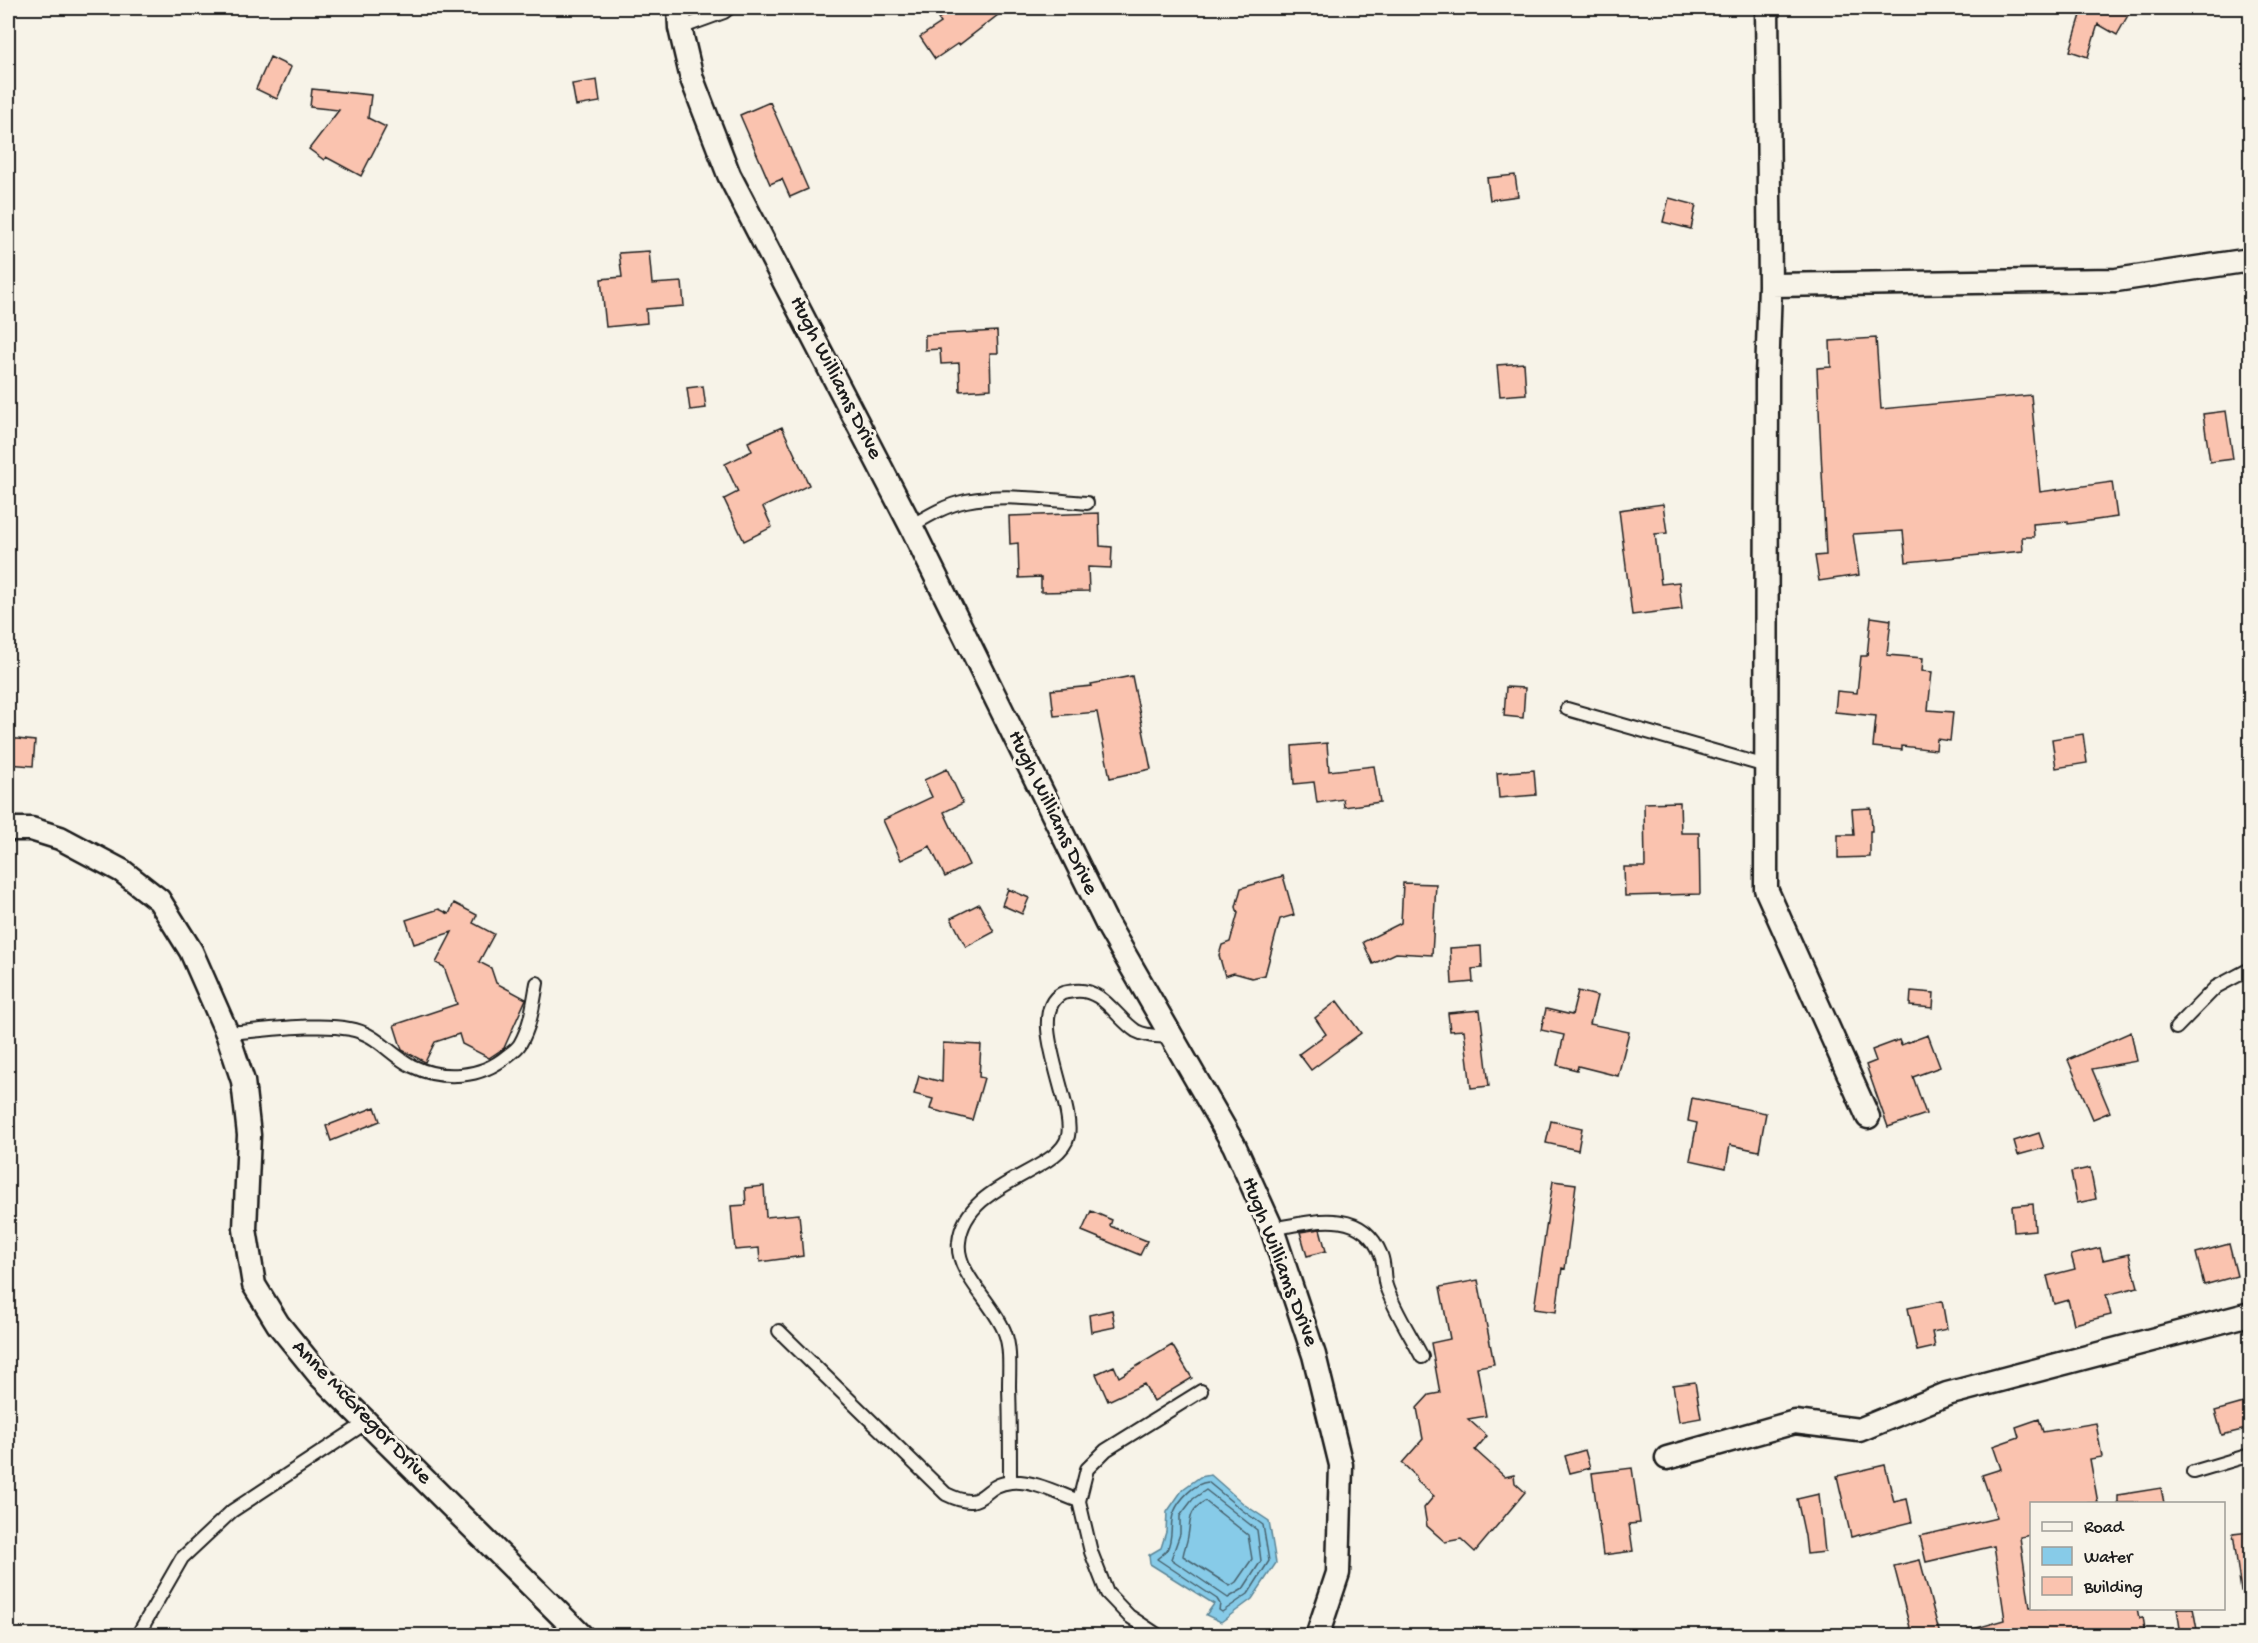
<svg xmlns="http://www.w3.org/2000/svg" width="2258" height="1643" font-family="'Gochi Hand',sans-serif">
<rect width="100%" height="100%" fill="#f7f3e8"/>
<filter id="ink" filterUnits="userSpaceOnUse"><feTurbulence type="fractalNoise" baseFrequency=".0167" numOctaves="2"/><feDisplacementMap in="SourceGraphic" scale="12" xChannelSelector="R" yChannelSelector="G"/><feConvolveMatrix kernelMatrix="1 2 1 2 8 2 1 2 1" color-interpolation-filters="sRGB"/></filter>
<g filter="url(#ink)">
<path fill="#87cbe8" stroke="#5c8596" stroke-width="1.5" d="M1211,1475L1245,1505L1269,1521L1276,1563L1252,1599L1221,1622L1206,1615L1214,1604L1150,1564L1149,1555L1161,1548L1166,1532L1167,1512L1183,1489L1200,1477Z"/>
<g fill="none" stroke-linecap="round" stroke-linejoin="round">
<path stroke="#47626e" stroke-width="1.5" d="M1208,1482L1242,1510L1263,1525L1269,1561L1248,1594L1222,1612L1219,1610L1220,1604L1217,1599L1157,1559C1160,1556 1164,1554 1167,1550C1174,1537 1169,1523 1174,1512C1179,1500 1194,1483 1208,1482Z
M1206,1490L1257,1530L1261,1561L1243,1589L1228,1598L1171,1559L1180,1534V1516L1193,1499Z
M1205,1501L1248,1535L1252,1559L1236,1582L1230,1586L1183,1556C1184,1549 1187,1543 1188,1536C1191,1520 1188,1511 1205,1501Z"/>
</g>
<path fill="#fac3af" stroke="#1c1c1c" stroke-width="1.5" d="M953,8H1007L959,45L957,44L935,59L920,37L941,23L938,19Z
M2068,8H2132L2117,35L2098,24L2088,57L2070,51L2081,15Z
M270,57L291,67L277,99L256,89Z
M597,80L600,102L576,106L572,84Z
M312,89L371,95L368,118L386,127L361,176L326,157L324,160L309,149L339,110L310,107Z
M770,102L808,189L790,197L782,179L770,184L740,115Z
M1515,175L1518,196L1490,200L1487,178Z
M1669,198L1696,205L1691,229L1663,222Z
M649,251L652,284L682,282L684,306L646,309L647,323L606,327L601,279L622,277L619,253Z
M997,331L998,353H990L991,389L960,391L959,363L941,364L940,349L925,350V335Z
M1876,338L1881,409L2031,395L2040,492L2112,482L2117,517L2068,524V521L2033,524L2034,537H2022L2023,551L1906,562L1903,531L1853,534L1859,575L1819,581L1815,556L1826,555L1817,368L1831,367L1830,341Z
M1524,363L1526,394L1500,396L1497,365Z
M703,386L706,408L690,410L687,388Z
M2226,411L2233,459L2210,462L2203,414Z
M782,427L809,485L763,507L772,527L744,541L724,499L738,492L725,464L752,451L748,442Z
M1663,504L1667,533L1655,534L1661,584L1679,582L1682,609L1632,615L1619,510Z
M1099,513L1100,546L1112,547L1111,568L1088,567L1089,591L1041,592V577L1019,578L1018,543L1010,544L1009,516Z
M1871,617L1891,620L1887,655L1923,658L1922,671L1932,672L1928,710L1953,712L1950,741L1937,739L1936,750L1902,746V750L1873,747L1876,716L1835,712L1837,691L1857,693L1861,656H1867Z
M1132,676L1151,769L1110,778L1097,712L1054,716L1051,690L1092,686L1091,684Z
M1506,687L1525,688L1523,718L1504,716Z
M2083,734L2087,763L2056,768L2052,739Z
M8,738L35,741L33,766L8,764Z
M1327,743L1329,771L1374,766L1380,802L1344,807L1343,799L1317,803L1314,782L1294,784L1292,746Z
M947,769L963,803L944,812L969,865L945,877L930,846L901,860L883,820L932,797L924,780Z
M1534,770L1536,795L1499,798L1497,773Z
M1680,802L1681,833H1699L1700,894L1625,896L1624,867H1645L1644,803Z
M1871,808L1872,831H1870V857L1838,858V835H1854L1852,809Z
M1283,876L1294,915L1280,919L1265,975L1252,978L1234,973L1225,976L1219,955L1222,945L1230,942L1238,913L1236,907L1241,888Z
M1403,883L1436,884L1432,955L1396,953L1373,964L1363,942L1401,923Z
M1008,889L1029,898L1022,914L1002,905Z
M454,903L477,915L473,923L494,934L479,962L491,968L496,983L526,999L504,1048L489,1058L462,1044L459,1034L435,1042L425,1062L402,1050L394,1025L457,1004L444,967L436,963L452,932L414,944L406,920L439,909L449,914Z
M979,904L994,932L966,947L951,918Z
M1481,946L1482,968L1472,969L1473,982L1452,984L1450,948Z
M1578,991L1597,996L1590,1024L1629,1032L1618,1076L1578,1066L1577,1070L1557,1065L1564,1035L1541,1030L1546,1009L1572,1015Z
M1911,991L1934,993L1933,1008L1910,1006Z
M1337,1001L1361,1033L1311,1070L1299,1054L1326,1034L1315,1018Z
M1480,1010L1489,1086L1471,1088L1464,1030L1450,1031L1448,1013Z
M2131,1032L2137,1061L2092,1069L2110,1112L2093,1119L2068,1060Z
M1928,1035L1940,1067L1913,1077L1926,1114L1888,1127L1866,1065L1876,1061L1872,1050L1899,1040L1901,1045Z
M943,1043L981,1045L979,1077L984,1078L972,1120L930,1109L933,1099L914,1094L919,1076L942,1082Z
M1692,1098L1766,1113L1759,1151L1730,1145L1726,1168L1690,1160L1697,1123L1688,1121Z
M375,1107L380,1121L331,1141L326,1126Z
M1551,1121L1582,1128L1578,1150L1546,1143Z
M2039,1133L2044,1148L2018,1155L2014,1141Z
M2090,1168L2096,1199L2077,1203L2071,1172Z
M1553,1181L1576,1184L1565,1269L1562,1268L1556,1312L1534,1309Z
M764,1186L766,1217L799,1214L803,1256L760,1262L759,1248L735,1250L731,1206L746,1205L745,1188Z
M2033,1204L2035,1230L2014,1232L2012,1206Z
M1091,1211L1112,1220L1110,1226L1147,1241L1140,1255L1082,1231Z
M1320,1229L1326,1251L1307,1256L1300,1232Z
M2229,1244L2237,1276L2204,1285L2196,1253Z
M2100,1248L2103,1260L2129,1254L2138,1287L2106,1295L2111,1315L2074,1324L2068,1300L2054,1304L2047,1276L2075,1269L2071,1255Z
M1478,1280L1494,1364L1477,1367L1486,1416L1468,1419L1487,1436L1475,1450L1505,1477L1514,1475L1515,1483L1525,1492L1475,1552L1461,1539L1445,1542L1427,1526L1424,1508L1434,1496L1417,1481L1416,1476L1402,1463L1423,1439L1417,1408L1429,1395L1440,1393L1431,1343L1450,1339L1440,1287Z
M1942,1301L1947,1329L1932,1332L1935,1347L1917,1351L1908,1308Z
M1112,1310L1115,1327L1091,1332L1089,1315Z
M1172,1345L1192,1378L1154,1401L1144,1384L1108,1401L1096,1374L1114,1366L1119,1377Z
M1695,1382L1701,1418L1679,1422L1673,1385Z
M2247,1402L2250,1414V1428L2222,1435L2215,1411Z
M2039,1419L2043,1432L2096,1423L2102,1457L2090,1459L2098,1503H2031V1535L2020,1537L2030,1608H2137L2139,1618L2142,1617L2145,1635H1966V1631L2005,1620L1994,1546L1926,1562L1920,1536L1997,1518L1982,1475L2001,1469L1993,1446L2019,1437L2016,1427Z
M1585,1450L1590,1468L1570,1473L1565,1456Z
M1885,1465L1894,1502L1907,1499L1912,1522L1851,1537L1837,1476Z
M1632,1468L1640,1523L1629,1524L1633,1551L1603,1555L1592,1473Z
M2161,1488L2164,1503H2118V1495Z
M1819,1494L1825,1552L1807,1554L1805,1536L1797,1499Z
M2250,1531V1590L2241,1591L2233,1533Z
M1920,1560L1940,1635H1912L1894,1566Z
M2177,1608H2193L2198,1635H2181Z"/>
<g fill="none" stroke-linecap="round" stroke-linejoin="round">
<g stroke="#1c1c1c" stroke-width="16">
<path id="lane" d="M680,28L724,12L729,8
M911,526C928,516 946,505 966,501C1005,493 1048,500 1087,503
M1567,709L1766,766
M2176,1028L2216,987L2250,969
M227,1033C262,1031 317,1022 350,1029C376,1033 390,1055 412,1066C443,1081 481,1078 507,1056C511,1053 517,1049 520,1044C531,1025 533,1005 537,983
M1272,1229C1311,1222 1362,1206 1381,1255C1385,1264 1383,1276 1386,1286C1394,1310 1410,1334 1422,1357
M779,1331L946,1494C987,1514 979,1485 1011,1482C1033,1480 1059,1494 1079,1501
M2193,1472L2250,1455
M1010,1482C1010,1450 1010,1418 1009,1387C1009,1369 1011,1349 1005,1333C995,1304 955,1273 959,1242C965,1181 1060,1173 1068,1136C1075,1103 1025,1015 1061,994C1064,992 1070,992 1074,991C1102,987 1116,1018 1136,1031C1147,1037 1160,1036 1172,1037
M140,1636V1631L182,1558L232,1511L367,1422
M1159,1636L1129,1616L1107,1593L1091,1552L1079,1501L1087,1469L1106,1450L1201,1391"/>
</g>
<g stroke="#1c1c1c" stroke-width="27">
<path id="street" d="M679,8L680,28L692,79L729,175L911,526L1107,924L1234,1145L1272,1229L1314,1355L1341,1465L1338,1573L1317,1636
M1767,8L1770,285L2116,280L2250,260
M1770,285L1767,378L1766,889L1868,1117
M8,829H31L60,838L122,871L159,900L191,951L227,1033L243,1081L249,1135L245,1229L254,1285L278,1324L321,1377L582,1636
M1667,1458L1795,1422L1859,1430L1947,1394L2250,1314"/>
</g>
<use href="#lane" stroke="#f7f3e8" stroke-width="12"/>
<use href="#street" stroke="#f7f3e8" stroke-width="22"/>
</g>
</g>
<g text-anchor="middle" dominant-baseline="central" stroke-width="6" stroke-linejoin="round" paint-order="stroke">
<g font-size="22" fill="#1c1c1c" stroke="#f7f3e8">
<text transform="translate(835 378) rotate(63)">Hugh Williams Drive</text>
<text transform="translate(1052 813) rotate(64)">Hugh Williams Drive</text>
<text transform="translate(1279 1262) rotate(69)">Hugh Williams Drive</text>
<text transform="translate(361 1413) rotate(46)">Anne McGregor Drive</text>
</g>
</g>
<rect width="2258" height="1643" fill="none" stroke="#f7f3e8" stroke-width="30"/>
<rect x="15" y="15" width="2228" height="1613" fill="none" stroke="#1c1c1c" stroke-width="2" filter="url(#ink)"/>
<rect x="2030" y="1502" width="195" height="108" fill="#f7f3e8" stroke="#9f9d96" stroke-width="1.5"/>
<rect x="2042" y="1522" width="30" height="9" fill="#f7f3e8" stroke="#9f9d96" stroke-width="1.5"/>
<text x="2084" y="1532" font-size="18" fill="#1c1c1c">Road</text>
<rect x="2042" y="1547" width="30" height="18" fill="#87cbe8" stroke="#9f9d96" stroke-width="1.5"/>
<text x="2084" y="1562" font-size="18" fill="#1c1c1c">Water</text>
<rect x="2042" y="1577" width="30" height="18" fill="#fac3af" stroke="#9f9d96" stroke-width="1.5"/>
<text x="2084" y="1592" font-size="18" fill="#1c1c1c">Building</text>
</svg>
